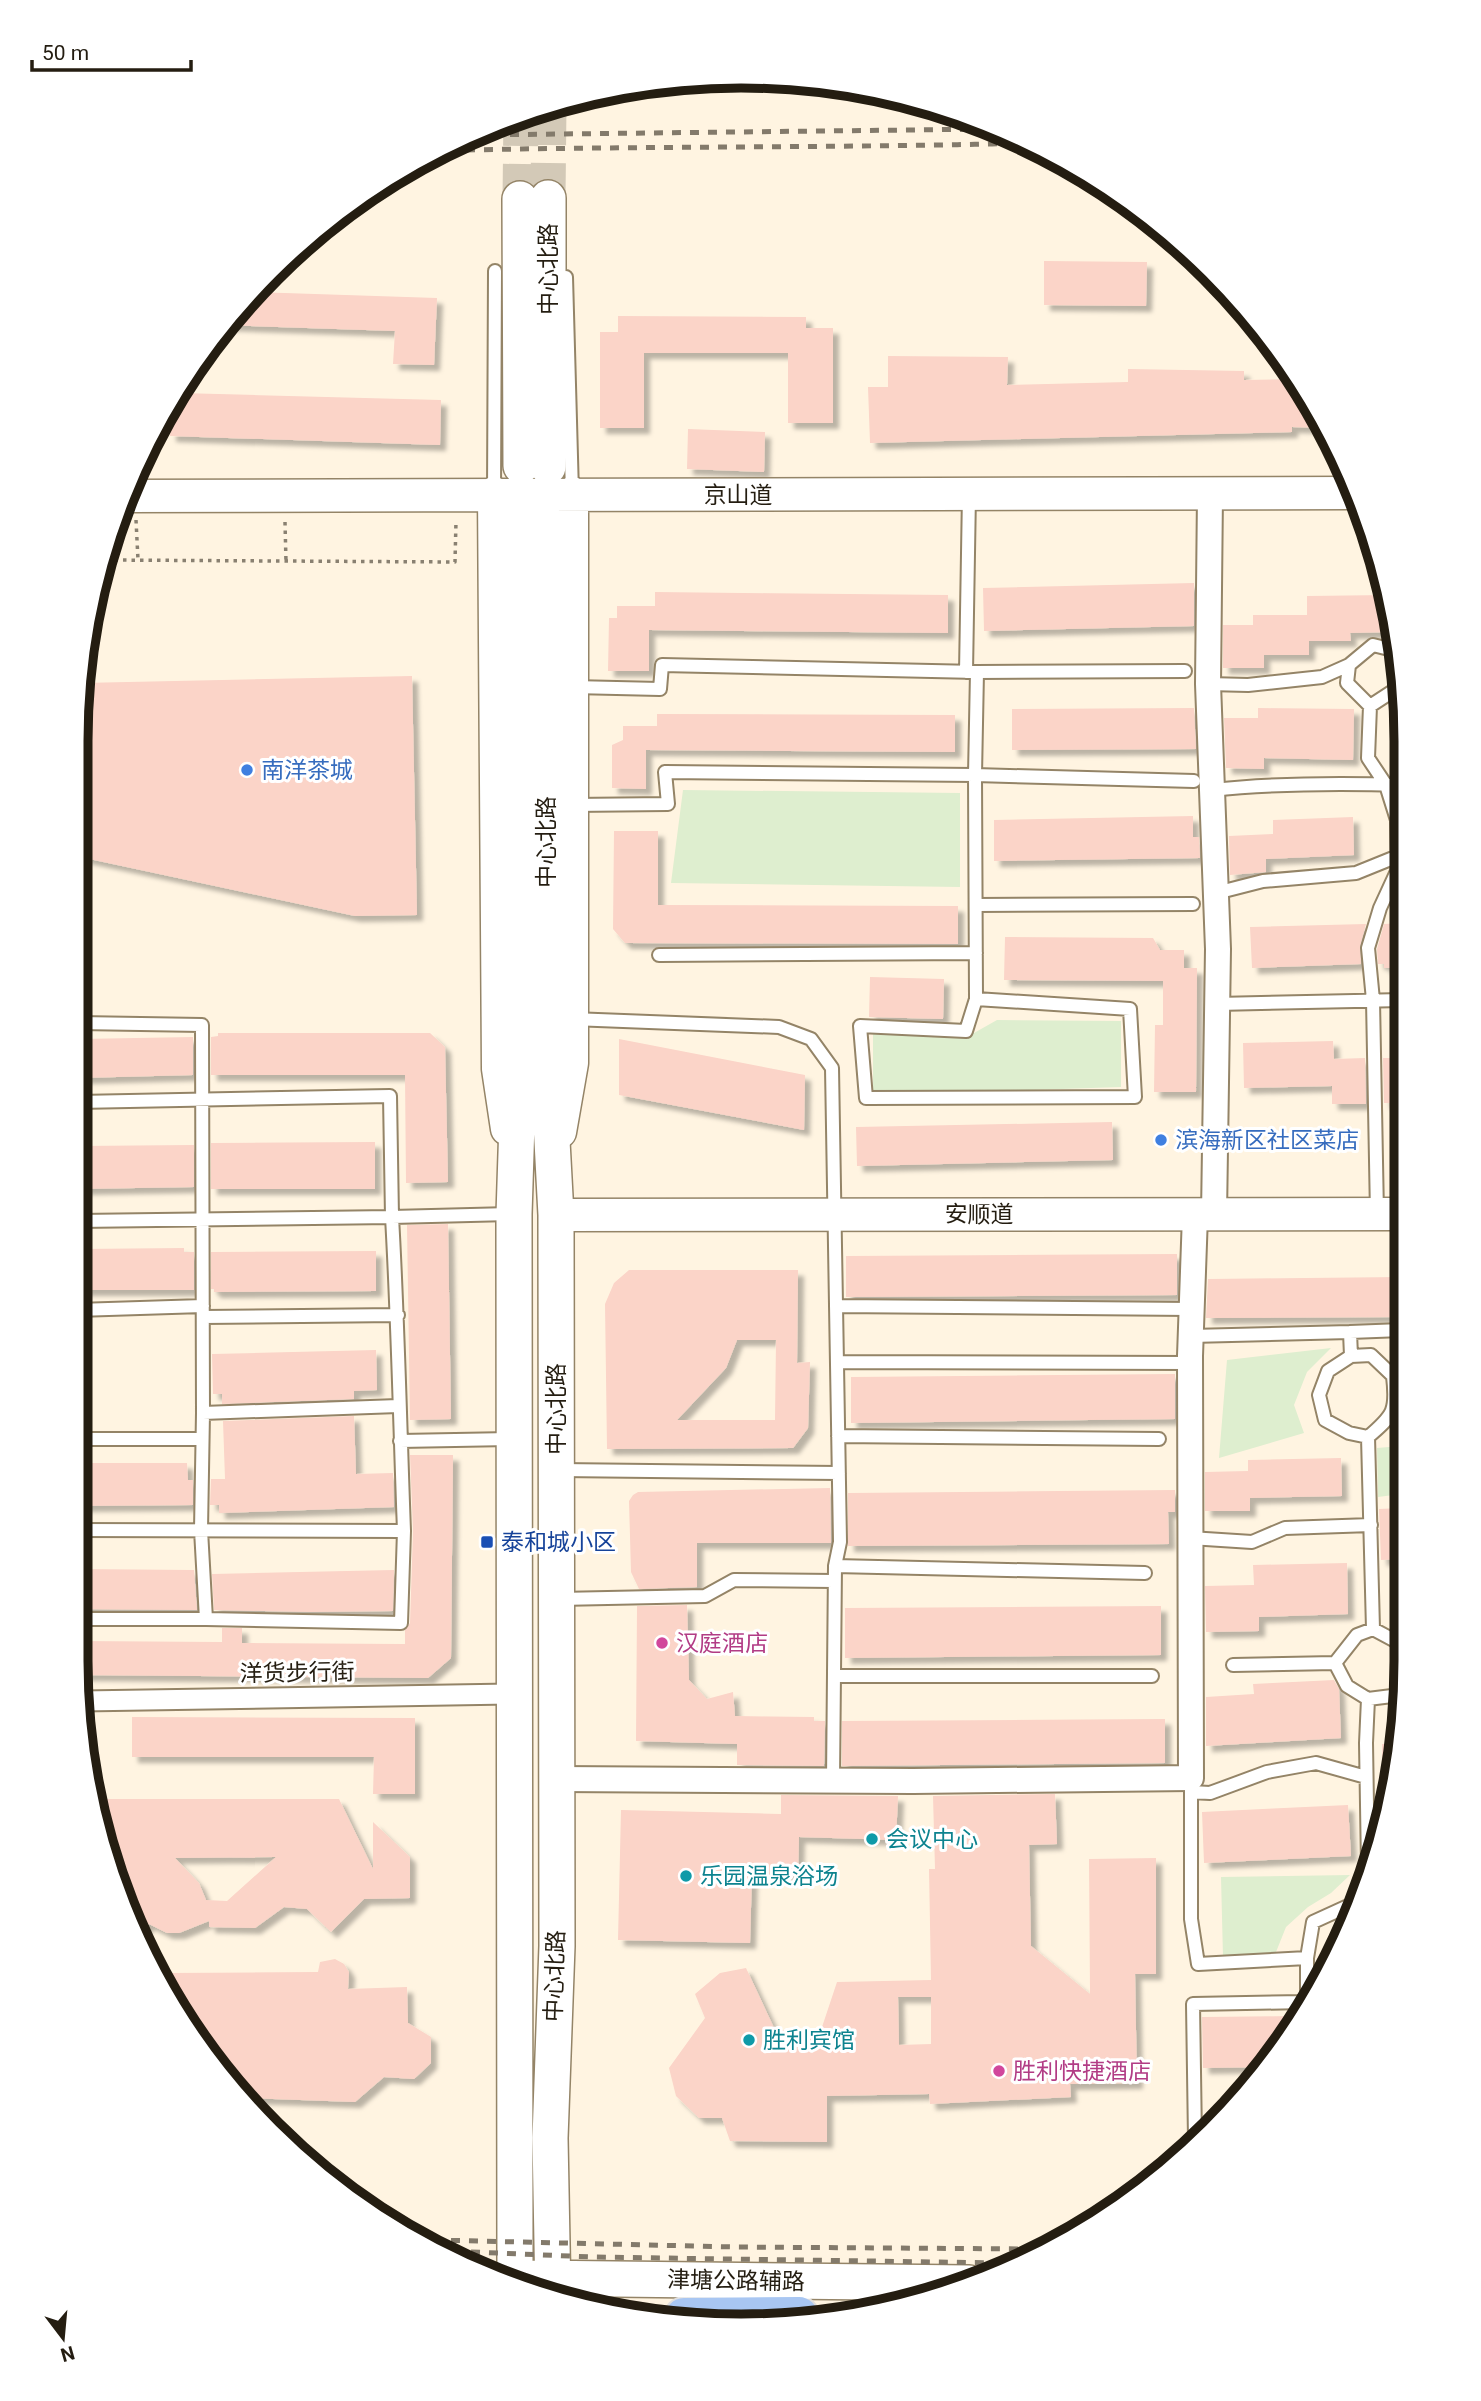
<svg xmlns="http://www.w3.org/2000/svg" width="1481" height="2401" font-family="Roboto,'Noto Sans SC',sans-serif">
<defs>
<filter id="shadow"><feDropShadow dx="6" dy="6" stdDeviation="2" flood-color="#0004"/></filter>
</defs>
<rect width="100%" height="100%" fill="#fff4e1"/>
<path fill="#deeecf" d="M683,790L960,793V887L671,883Z
M997,1020L1121,1021V1087L873,1095V1033H974Z
M1331,1348L1307,1372L1294,1405L1304,1433L1219,1458L1227,1360Z
M1401,1446V1494L1378,1497L1377,1448Z
M1350,1875L1331,1893L1308,1907L1286,1927L1276,1952L1251,1956L1223,1957L1221,1877Z"/>
<path fill="#fbd4c8" fill-rule="evenodd" filter="url(#shadow)" d="M1044,261L1147,262L1146,306L1044,305Z
M254,292L437,298L434,365L393,364L395,331L223,325Z
M618,316L806,317V328H833V423H788V353H644V428H600V332H618Z
M888,356L1008,357L1007,385L1128,382V369L1244,371V380L1296,379L1317,408L1325,428L1292,427V432L870,443L868,387H888Z
M180,393L441,400L440,445L170,436L171,407Z
M688,429L765,432L764,472L687,469Z
M1194,583V626L984,631L983,588Z
M655,592L948,595V633L649,630V671H608L609,618H617V606H655Z
M1388,595L1394,632L1350,633L1351,641H1309V655H1264V668H1223V625H1253V615H1307V596Z
M412,676L417,915L355,916L80,857L81,683Z
M1194,708L1196,749L1012,750V709Z
M1258,708L1354,709L1353,760L1264,758V769L1226,768L1224,718H1258Z
M657,714L955,715V752L646,750V789L612,788V745L623,740V726H657Z
M1193,816V837H1199L1200,858L994,861V820Z
M1353,817L1354,855L1266,859V872L1230,875L1229,836L1273,834V820Z
M614,831H658V905L958,906V944L625,943L613,929Z
M1403,923V968H1384V964H1378L1377,949L1384,924Z
M1366,924L1360,946L1361,964L1252,968L1250,927Z
M1005,937L1153,938L1160,950H1184V968H1197L1196,1092H1154L1155,1025H1163V981L1004,980Z
M870,977L944,979L943,1019L869,1017Z
M218,1033H430L445,1047L448,1182L406,1183L405,1075H211V1037L218,1036Z
M193,1037V1075L79,1078V1039Z
M619,1039L805,1075L804,1130L619,1095Z
M1333,1041L1334,1059L1365,1058L1366,1104H1332V1086L1244,1088L1243,1043Z
M1383,1058H1403V1103H1384Z
M1112,1122L1113,1160L857,1166L856,1127Z
M375,1142V1189H211V1143Z
M194,1145V1187L78,1189V1146Z
M448,1224L451,1419L410,1420L407,1225Z
M184,1248V1252H194V1290H77L78,1249Z
M376,1251V1291L214,1292V1289H211V1252Z
M1177,1254V1295L846,1297V1256Z
M629,1270H798L797,1363L810,1362L808,1428L793,1448L607,1449L605,1304L614,1283ZM737,1340H776L775,1420H677L726,1368Z
M1402,1277V1317L1206,1318L1208,1279Z
M376,1350L377,1390L354,1391V1399L222,1404V1394H213L212,1354Z
M1175,1374V1419L851,1423V1377Z
M354,1416L356,1474L393,1473L394,1507L219,1513V1505H210L211,1479H225L223,1421Z
M410,1455H453L451,1658L428,1678L78,1675L75,1641L222,1642V1628H242V1643L405,1644V1630L410,1623L413,1531Z
M1341,1458L1342,1496L1250,1498V1511H1205V1472L1248,1471V1460Z
M76,1463H187L188,1480H193V1505L76,1506Z
M830,1488L831,1543H697V1587L639,1589L631,1572L629,1501L633,1495L638,1492Z
M1175,1490V1512H1168L1169,1544L848,1546V1493Z
M1401,1508V1559L1381,1560L1379,1509Z
M1347,1563L1348,1614L1259,1617V1631L1206,1632L1205,1586L1254,1585L1253,1565Z
M76,1569L194,1570L197,1610L76,1609Z
M394,1570L393,1611L310,1612L214,1610L212,1574Z
M687,1605L689,1680L707,1699L733,1692L735,1716L814,1717V1721H825L824,1766L737,1765V1744L636,1741L637,1606Z
M1161,1606V1655L845,1658V1608Z
M1334,1680L1339,1689L1341,1738L1206,1746V1697L1254,1694L1253,1684Z
M132,1717L415,1718V1794H373L374,1757H132Z
M1165,1719V1763L842,1766V1721Z
M1400,1743L1388,1793H1383L1382,1744Z
M1055,1794L1057,1844L1029,1845L1031,1946L1090,1994L1089,1859L1156,1858V1974H1135L1137,2083L1070,2084L1071,2097L930,2104L929,2094L827,2096V2142L730,2141L722,2118H699L676,2096L669,2068L705,2018L695,1994L720,1973L746,1968L775,2030H821L837,1982L931,1980L929,1869H935L933,1796ZM898,1997H931V2044L899,2045Z
M781,1795L898,1796L896,1840L799,1837L798,1875L752,1873L750,1943L618,1940L621,1810L781,1814Z
M98,1799H339L373,1869V1822L410,1857V1898L364,1899L331,1932L307,1909L284,1907L255,1928L209,1927V1921L179,1933H167L149,1924L141,1932L110,1874ZM276,1857L227,1901L206,1900L199,1883L175,1858Z
M1348,1805L1351,1856L1204,1863L1202,1812Z
M335,1959L344,1964L349,1972L348,1989L407,1987L408,2023L431,2037V2063L414,2079L384,2077L355,2102L246,2098L212,2065L164,1973L318,1972L320,1962Z
M1297,2016L1267,2067L1203,2068L1202,2017Z"/>
<g fill="none" stroke-linecap="round" stroke-linejoin="round">
<path stroke="#d3c9b7" stroke-width="35" stroke-dasharray="35 18" stroke-linecap="butt" d="M548,198L549,105
M520,199L521,113"/>
<g stroke="#948467" stroke-width="16">
<path id="service" d="M566,277L572,493
M494,493L495,271
M966,672L969,494
M977,672L1185,671
M1208,684L1248,685L1322,677L1349,665
M1370,706L1347,683L1349,665L1373,645L1397,651
M1212,790C1276,783 1339,783 1404,785
M572,805L668,804L665,772L975,775L977,672L662,665L660,689L573,687
M1216,893L1263,881L1356,873L1398,856L1403,859
M976,905L1193,904
M659,955L976,953
M976,999L966,1031L860,1026L866,1098L1135,1097L1130,1009L976,999L975,775L1194,781
M1217,1004L1403,1000
M572,1019L779,1027L811,1039L832,1068L840,1542L835,1566L833,1781
M79,1023L202,1025L203,1413
M78,1102L390,1096L392,1217L513,1214
M1377,1214L1373,1000L1368,948L1380,908L1398,869L1397,820L1386,785L1368,758L1370,706L1393,691L1402,681
M836,1306L1191,1309
M77,1310L203,1306
M203,1317L398,1315
M1350,1332L1402,1330
M1191,1336L1350,1332L1351,1356
M837,1362L1190,1363
M838,1436L1159,1439
M1368,1437L1349,1433L1325,1420L1319,1395L1328,1371L1351,1356L1371,1355L1393,1376C1397,1410 1394,1415 1368,1437L1373,1629
M76,1439H202
M400,1441L513,1439
M559,1470L839,1473
M76,1530L404,1531C400,1426 398,1321 392,1217L78,1221
M1190,1538L1252,1542L1285,1528L1371,1525
M835,1566L1145,1573
M559,1599L705,1596L734,1580L834,1581
M75,1619H206L201,1530L203,1413L398,1406
M206,1619L401,1623L404,1531
M1335,1663L1357,1635L1373,1629L1401,1644
M1233,1665L1335,1663L1347,1686L1368,1699
M834,1676H1152
M1191,1778V1919L1198,1964L1307,1958V1999
M1191,1792L1210,1793L1267,1772L1316,1763L1366,1777
M1368,1867L1366,1743L1368,1699L1400,1695
M1307,1958L1313,1922L1359,1901
M1195,2139L1193,2004L1305,2002"/>
</g>
<g stroke="#948467" stroke-width="23">
<path id="pedestrian" d="M82,1701L513,1694"/>
</g>
<g stroke="#948467" stroke-width="28">
<path id="minor" d="M1210,494L1208,684L1218,949L1214,1215
M556,1779L913,1781L1191,1778L1190,1356L1195,1215"/>
</g>
<g stroke="#948467" stroke-width="35">
<path id="tertiary" d="M494,493L498,1069L507,1129
M123,496L1352,493
M560,1132L572,1063V493
M556,1215L1402,1214"/>
</g>
<g stroke="#948467" stroke-width="38">
<path id="secondary" d="M520,199L521,466
M548,467V198
M546,522V971L548,1067L556,1215L557,1946L550,2138L553,2295
M531,2278L969,2283
M515,2284L514,1214L522,971L520,521"/>
</g>
<g stroke="#e0dfde" stroke-width="42">
<path id="trunk" d="M684,2317L799,2316"/>
</g>
<path stroke="#898071" stroke-width="3.5" stroke-dasharray="3.5 5" stroke-linecap="butt" d="M136,520L138,560
M285,522L286,562
M106,560L455,562L456,521"/>
<use href="#service" stroke="#fff" stroke-width="12"/>
<use href="#pedestrian" stroke="#fff" stroke-width="19"/>
<use href="#minor" stroke="#fff" stroke-width="24"/>
<use href="#tertiary" stroke="#fff" stroke-width="32"/>
<use href="#secondary" stroke="#fff" stroke-width="35"/>
<use href="#trunk" stroke="#a8c6f2" stroke-width="38"/>
<path stroke="#837a6b" stroke-width="5" stroke-dasharray="9 9" stroke-linecap="butt" d="M474,135L995,129
M466,150C655,146 844,148 1033,143
M433,2240L737,2247L1032,2249
M471,2252L592,2257L1006,2263"/>
</g>
<g fill="#3f7fe0" stroke="#fff" stroke-width="2.5">
<circle cx="247" cy="770" r="7"/>
<circle cx="1161" cy="1140" r="7"/>
</g>
<rect fill="#1a4fb4" stroke="#fff" stroke-width="2.5" x="480" y="1535" width="14" height="14" rx="3.5"/>
<g fill="#d1479c" stroke="#fff" stroke-width="2.5">
<circle cx="662" cy="1643" r="7"/>
<circle cx="999" cy="2071" r="7"/>
</g>
<g fill="#0f9aa8" stroke="#fff" stroke-width="2.5">
<circle cx="872" cy="1839" r="7"/>
<circle cx="686" cy="1876" r="7"/>
<circle cx="749" cy="2040" r="7"/>
</g>
<g text-anchor="middle" dominant-baseline="central" stroke-width="6" stroke-linejoin="round" paint-order="stroke">
<g font-size="23" fill="#241d11" stroke="#fff">
<text transform="translate(548 269) rotate(-90)">中心北路</text>
<text x="738" y="495">京山道</text>
<text transform="translate(546 842) rotate(-90)">中心北路</text>
<text x="979" y="1214">安顺道</text>
<text transform="translate(556 1409) rotate(-90)">中心北路</text>
<text transform="translate(297 1673) rotate(-1)">洋货步行街</text>
<text transform="translate(555 1976) rotate(-88)">中心北路</text>
<text transform="translate(736 2281) rotate(1)">津塘公路辅路</text>
</g>
<g font-size="23" fill="#366cbe" stroke="#fff" text-anchor="start">
<text x="261" y="770">南洋茶城</text>
<text x="1175" y="1140">滨海新区社区菜店</text>
</g>
<g font-size="23" fill="#164399" stroke="#fff" text-anchor="start">
<text x="501" y="1542">泰和城小区</text>
</g>
<g font-size="23" fill="#b23c85" stroke="#fff" text-anchor="start">
<text x="676" y="1643">汉庭酒店</text>
<text x="1013" y="2071">胜利快捷酒店</text>
</g>
<g font-size="23" fill="#0d838f" stroke="#fff" text-anchor="start">
<text x="886" y="1839">会议中心</text>
<text x="700" y="1876">乐园温泉浴场</text>
<text x="763" y="2040">胜利宾馆</text>
</g>
</g>
<path d="M0 0H1481V2401H0ZM741 88H741A653 653 0 0 1 1394 741V1661A653 653 0 0 1 741 2314H741A653 653 0 0 1 88 1661V741A653 653 0 0 1 741 88Z" fill="#fff" fill-rule="evenodd"/>
<path fill="none" stroke="#241d11" stroke-width="9" d="M741 88H741A653 653 0 0 1 1394 741V1661A653 653 0 0 1 741 2314H741A653 653 0 0 1 88 1661V741A653 653 0 0 1 741 88Z"/>
<g transform="translate(63 2338) rotate(164)" stroke="#ffffff" stroke-width="5" paint-order="stroke">
<path d="M0-5L12 26L0 18L-12 26Z" fill="#241d11"/>
<text y="-10" font-size="19" font-weight="bold" text-anchor="middle" fill="#241d11">N</text>
</g>
<path d="M32 60v10h159v-10" fill="none" stroke="#241d11" stroke-width="3.5"/>
<text x="42" y="60" font-size="21" fill="#241d11" stroke="#ffffff" stroke-width="5" paint-order="stroke">50 m</text>
</svg>
